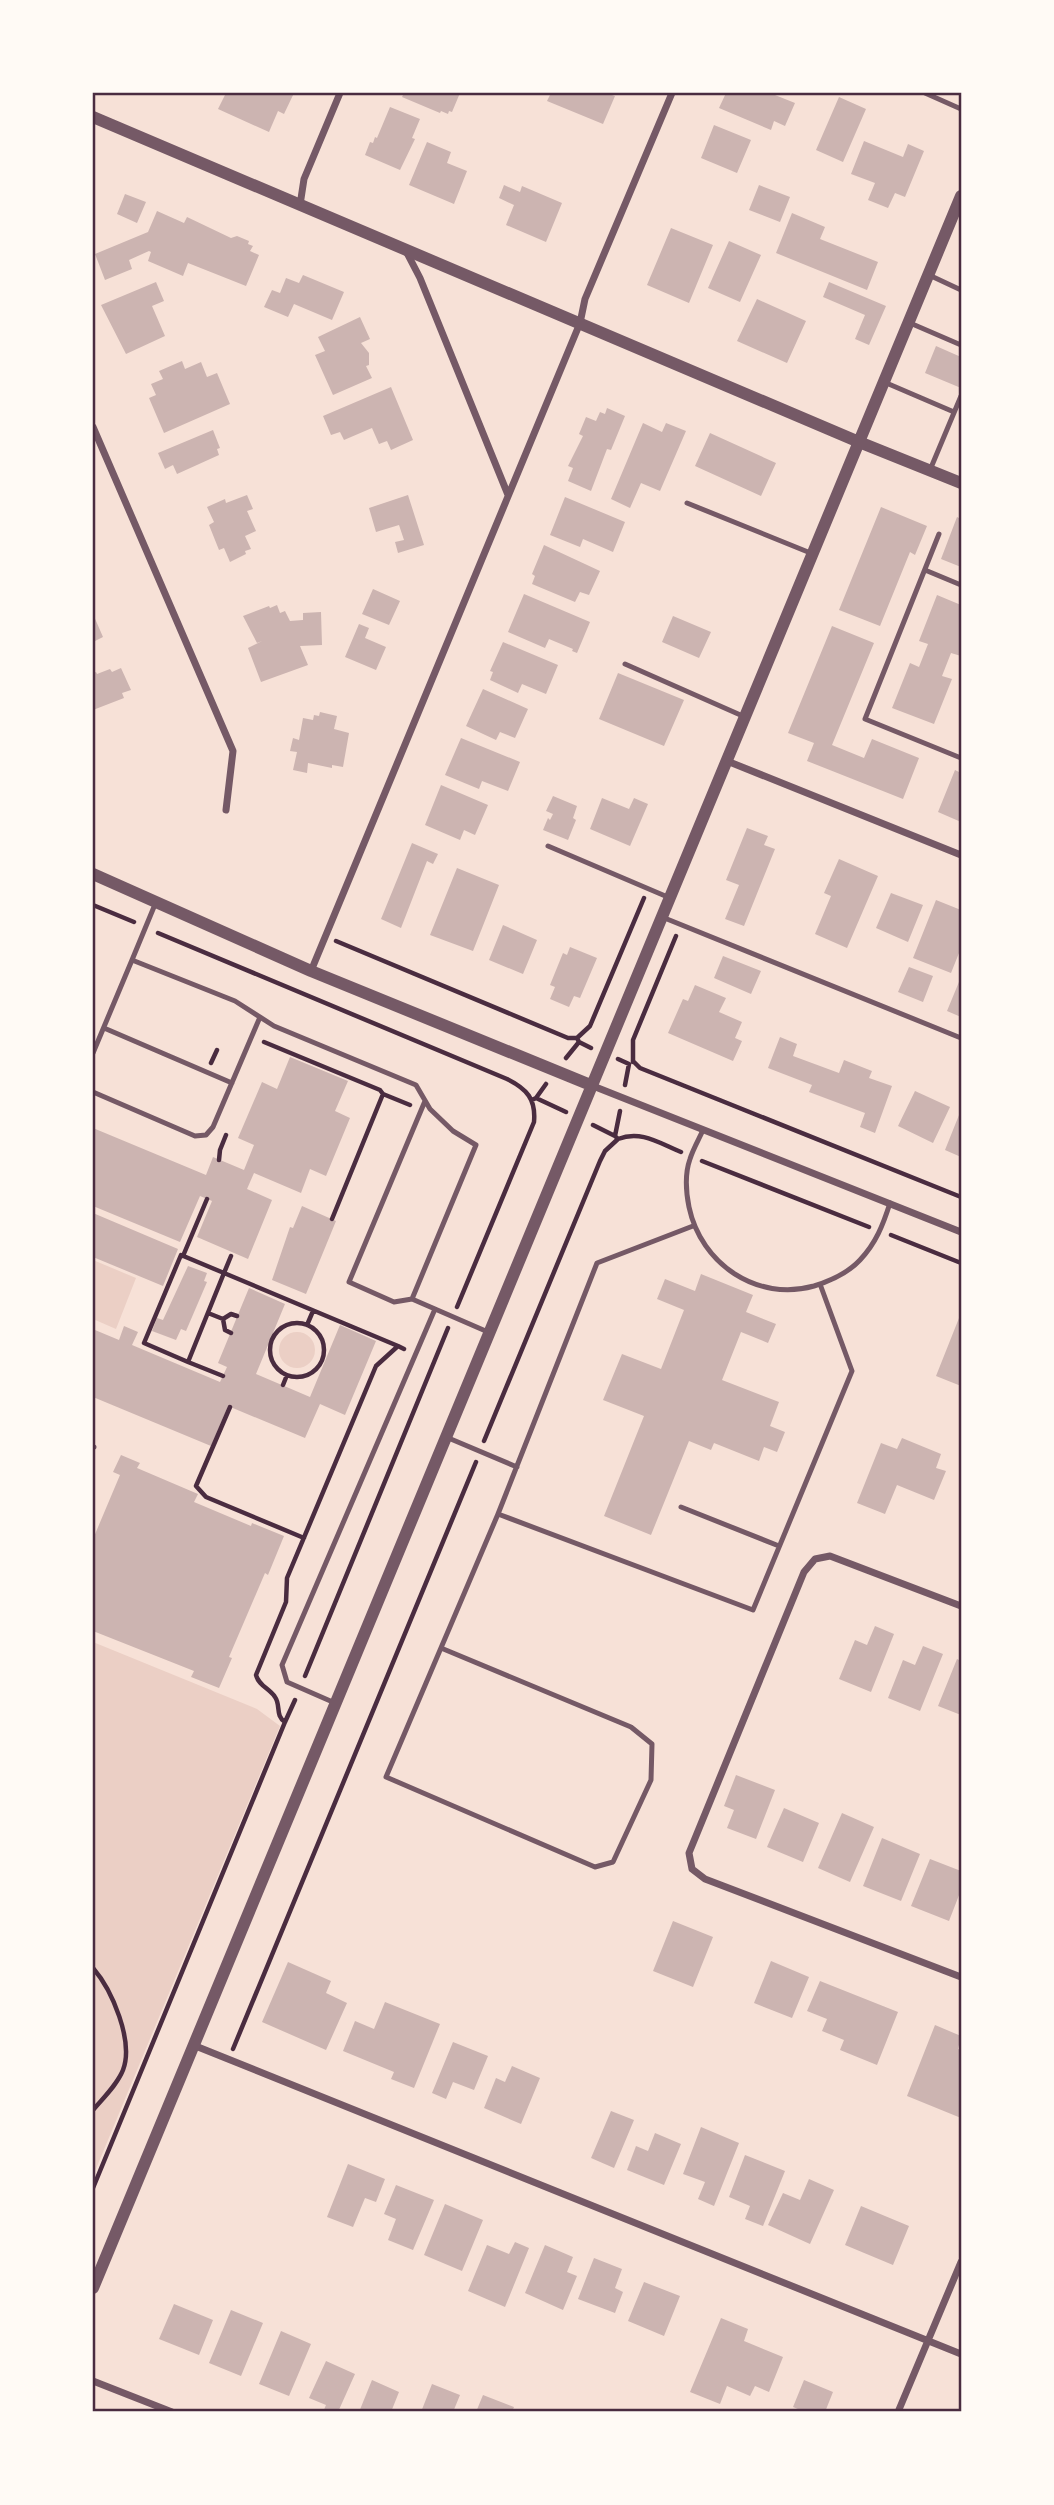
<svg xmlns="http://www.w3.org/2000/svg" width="1054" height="2505" font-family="'Work Sans',sans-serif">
<rect width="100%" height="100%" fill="#f7e1d7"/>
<path fill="#ebcfc5" d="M93,1260L136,1278L116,1329L93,1319Z
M279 1350a18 18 0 1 1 36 0a18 18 0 1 1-36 0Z
M93,1642L257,1709L280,1726L93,2176Z"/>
<path fill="#ccb4b1" d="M226,93H294L284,114L278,111L269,132L218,109Z
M404,93H460L452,112L449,111L448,114L441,111L440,113L402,97Z
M551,93H606L615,96L603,124L547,101Z
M726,93H770L795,103L785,126L774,121L771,130L719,108Z
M839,97L866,109L843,162L816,150Z
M390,107L420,119L412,138L415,139L400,170L365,155L370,142L373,143L375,137L377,138Z
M714,125L751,140L737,173L701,158Z
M864,141L903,157L908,144L924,151L905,197L895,193L888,208L868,200L875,183L851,174Z
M427,142L451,152L447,163L467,171L454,204L409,185Z
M504,185L520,192L522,186L562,203L546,242L506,225L514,205L499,198Z
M759,185L790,197L780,222L749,210Z
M125,194L146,202L137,223L117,214Z
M157,211L184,223L187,217L231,238L237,236L249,241L248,244L253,246L250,251L259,255L246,286L188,263L183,276L148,261L151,252L149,251L129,260L132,269L105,280L95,254L148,232Z
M792,213L825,227L820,239L878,262L867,290L776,253Z
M671,228L713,245L689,303L647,285Z
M729,241L761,255L740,302L708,288Z
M303,275L344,292L332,320L294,304L288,317L264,307L272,290L280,293L286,278L299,283Z
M156,282L164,301L152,306L165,336L126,354L101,305Z
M829,282L886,306L869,345L855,339L865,315L823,297Z
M757,299L806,321L787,363L737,341Z
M360,317L370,339L361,343L369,353V365L366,366L372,378L333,395L315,355L325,351L318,337Z
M936,346L961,357V388L925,373Z
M182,361L185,369L201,362L207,377L217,373L230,404L164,433L149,398L156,395L151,384L163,379L159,371Z
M391,387L413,440L391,450L387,441L379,444L372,428L344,440L340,432L331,435L323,416Z
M607,408L625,416L611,450L607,449L591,491L568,481L573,468L568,466L583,436L579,434L586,417L596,421L600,412L605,414Z
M643,423L662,432L666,423L686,431L660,491L641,483L630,508L611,499Z
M213,430L220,448L217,449L219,455L177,474L173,465L165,469L158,453Z
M710,433L776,463L761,496L695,466Z
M247,495L253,509L247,511L256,531L245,536L251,549L245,551L246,554L230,562L224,548L219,550L209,525L214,522L207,507L225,499L226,503Z
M408,495L424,545L398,553L395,542L404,540L399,525L376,532L369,508Z
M565,497L625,522L613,552L583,539L580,547L550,535Z
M881,507L927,526L915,555L910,552L880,626L839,610Z
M957,517L961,519V567L941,559Z
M544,545L600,571L589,595L580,592L575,602L532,584L535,576L532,574Z
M373,589L400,601L389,625L362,614Z
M524,594L590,622L577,653L572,651L573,649L549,639L545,648L508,632Z
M937,595L961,605V656L951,653L942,676L952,679L934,724L892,708L910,663L919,667L928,644L919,641Z
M277,605L280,613L285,611L290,621L303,620V613L321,612L322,645L300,646L308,665L261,682L248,648L262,641L257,643L243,616L269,606L270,608Z
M93,614L103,637L93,642Z
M673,616L711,632L699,658L662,642Z
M359,624L369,628L365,638L386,647L376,670L345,657Z
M832,626L874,643L832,745L864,758L872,739L919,758L903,799L807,761L814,743L788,733Z
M503,642L558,665L546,694L522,684L518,693L490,680L493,672L490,671Z
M121,668L131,690L122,693L124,698L93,710V673L96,672L97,674L110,669L112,672Z
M618,673L684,700L664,746L599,719Z
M483,689L528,709L515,738L500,732L496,740L466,726Z
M320,712L337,716L334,729L349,733L343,767L332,765V768L308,763L307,773L293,770L297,752L290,751L293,738L299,740L303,718L313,720L314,715L319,716Z
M461,738L520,762L508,791L482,781L479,789L445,775Z
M955,770L961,773V822L938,812Z
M441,785L488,805L475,835L464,830L460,840L425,825Z
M553,796L577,806L573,818L576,820L568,840L543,830L548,818L550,820L553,814L546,811Z
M602,798L629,809L634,798L648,804L630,846L590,829Z
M747,828L768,836L764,845L775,849L744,926L725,919L739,885L726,880Z
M412,843L438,854L433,864L427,861L401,928L381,919Z
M839,859L878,876L847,948L815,934L831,896L824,893Z
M457,868L499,885L473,951L430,935Z
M891,893L923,905L908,942L876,928Z
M936,900L961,910V948L951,973L913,958Z
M503,925L537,940L523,974L489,960Z
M570,947L597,958L580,998L574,996L569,1007L550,999L555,987L550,985L563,953L567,955Z
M723,956L761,971L751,994L714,978Z
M909,967L933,976L923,1002L898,992Z
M961,977V1017L947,1011Z
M695,985L726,998L719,1012L742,1022L735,1038L742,1041L733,1061L668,1033L683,999L688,1001Z
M780,1037L797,1044L793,1056L839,1073L844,1060L872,1071L869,1078L892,1086L875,1133L860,1127L865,1113L809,1092L812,1085L768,1068Z
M290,1057L348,1081L335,1111L350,1118L326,1176L310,1169L301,1193L254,1173L247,1189L272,1200L248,1259L197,1237L212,1201L200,1196L180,1242L93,1206V1128L206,1175L213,1157L244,1170L254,1145L238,1138L262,1082L277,1089Z
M915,1091L950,1107L933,1143L898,1126Z
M961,1110V1157L945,1150Z
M302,1206L336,1221L306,1294L272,1280L290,1227L293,1228Z
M93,1213L178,1249L163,1286L93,1257Z
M188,1266L207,1273L204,1281L207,1282L186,1331L181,1329L176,1340L152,1331L157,1318L163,1320Z
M701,1274L753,1295L746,1312L776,1324L768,1343L741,1332L722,1380L779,1402L770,1426L785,1432L777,1452L764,1447L759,1461L714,1443L711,1450L689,1441L651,1535L604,1516L644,1416L603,1400L622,1354L661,1369L684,1310L657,1299L665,1279L695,1291Z
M249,1288L285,1304L256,1374L310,1397L340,1325L376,1341L345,1415L320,1404L305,1438L228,1406L211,1446L93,1397V1335L95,1330L119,1340L124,1326L138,1332L132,1345L220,1382L227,1367L218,1363Z
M961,1313V1386L936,1376Z
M902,1438L941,1454L936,1468L946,1471L934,1500L897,1485L885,1514L857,1503L881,1443L897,1449Z
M121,1455L140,1463L137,1468L198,1494L194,1502L251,1526L252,1523L284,1536L268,1575L265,1573L229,1657L232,1658L219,1688L191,1677L194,1671L93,1631V1539L120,1475L113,1472Z
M875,1626L894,1634L871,1692L839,1679L855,1640L867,1645Z
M923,1646L943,1654L920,1711L888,1698L903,1660L915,1665Z
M957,1659L961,1661V1715L938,1706Z
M736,1775L775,1790L756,1839L727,1828L734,1810L724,1806Z
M784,1808L819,1823L803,1862L767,1847Z
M842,1813L874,1827L850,1882L818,1868Z
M882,1838L920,1854L901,1901L863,1886Z
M930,1859L961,1871V1890L949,1921L911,1906Z
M673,1921L713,1937L693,1987L653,1971Z
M771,1961L809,1977L792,2018L754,2003Z
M288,1962L331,1981L326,1993L347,2003L326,2050L262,2022Z
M820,1981L898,2012L877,2065L840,2050L844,2040L822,2031L827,2019L807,2011Z
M385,2002L440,2024L414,2088L391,2079L394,2072L343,2051L355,2021L374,2029Z
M935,2025L961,2036L958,2049L961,2050V2118L907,2096Z
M453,2042L488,2056L474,2090L453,2082L446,2099L432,2093Z
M512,2066L540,2078L521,2124L484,2108L496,2078L505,2082Z
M611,2111L634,2120L614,2168L591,2158Z
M701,2127L739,2143L714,2206L698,2199L705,2182L683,2174Z
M655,2133L681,2144L664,2185L627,2170L636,2146L648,2151Z
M745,2155L785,2171L763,2226L745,2219L750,2206L729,2197Z
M348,2164L385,2179L376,2202L365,2198L353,2227L327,2217Z
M809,2179L834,2190L810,2244L768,2225L783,2193L800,2200Z
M396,2185L434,2200L413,2250L388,2240L396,2219L384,2214Z
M445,2204L483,2220L462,2271L424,2255Z
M861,2206L909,2226L893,2265L845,2245Z
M515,2242L529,2248L505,2307L468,2291L487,2245L509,2254Z
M545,2245L573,2257L567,2272L577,2276L563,2310L525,2293Z
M594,2258L622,2269L615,2288L623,2292L615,2313L578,2299Z
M644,2282L680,2296L664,2336L628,2321Z
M174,2304L213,2320L199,2355L159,2339Z
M231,2310L263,2323L241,2376L209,2363Z
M721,2318L748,2329L744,2341L783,2357L769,2392L755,2386L750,2396L727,2386L720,2404L690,2392Z
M281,2331L311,2344L289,2396L259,2384Z
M326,2361L355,2374L338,2412H323L326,2405L309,2398Z
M372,2380L399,2392L391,2412H359Z
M804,2380L833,2392L825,2412H805L793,2407Z
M432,2384L460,2395L453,2412H421Z
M483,2395L514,2407L512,2412H476Z"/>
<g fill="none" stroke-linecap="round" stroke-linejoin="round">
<path stroke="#4a2c40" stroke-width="4.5" d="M93,905L134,922
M158,933L507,1079C527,1089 536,1099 534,1122L457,1307
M336,941L568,1038H577L579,1042
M577,1038L590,1026L644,898
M264,1042L380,1090L383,1094
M566,1058L579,1042L591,1048
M618,1059L629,1064L625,1085
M633,1061L640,1068L961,1197
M633,1062V1040L676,936
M211,1063L217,1050
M536,1098L546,1084
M532,1100L536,1098L566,1112
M593,1125L615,1136L620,1111
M615,1136L618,1139C641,1130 659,1143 681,1152
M219,1160L220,1150L226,1135
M702,1161L869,1227
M332,1219L383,1094L410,1105
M891,1235L961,1263
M181,1255L224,1273L188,1362L144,1343Z
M183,1256L207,1199
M231,1256L224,1273L398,1346
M208,1313L223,1319L225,1330L231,1333
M223,1319L231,1314L237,1316
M270 1350a27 27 0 1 1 54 0a27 27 0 1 1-54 0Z
M307,1325L313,1311
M188,1362L223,1376
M283,1385L287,1375
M230,1407L196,1486L206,1497L304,1538
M484,1441L600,1161L605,1151L618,1139
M305,1676L448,1328
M285,1722L295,1700
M93,1968C112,1990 134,2041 123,2070C117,2085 103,2098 93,2110
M233,2049L476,1462
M93,2188L285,1722C275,1716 281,1705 275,1697C269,1688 259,1686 256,1675L286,1602L287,1578L376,1366L398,1346L404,1349"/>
<path stroke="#755966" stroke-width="5" d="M925,93L961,109
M929,275L961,290
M910,323L961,345
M884,382L954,412
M930,470L961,396
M687,503L813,554
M939,534L865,719L961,758
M925,570L961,585
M625,664L745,717
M548,846L670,898
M156,902L132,960L235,1001L274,1026L416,1085L430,1109L453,1131L476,1145L412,1299
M662,917L961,1038
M104,1028L232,1083
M93,1053L132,960
M93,1092L195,1136L206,1135L213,1127L260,1017
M425,1101L349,1282L394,1302L412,1299L488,1332
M703,1130C699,1139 693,1149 690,1159C685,1173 686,1192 689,1207C701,1264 757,1302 814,1286C830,1281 848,1273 860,1260C876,1243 883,1225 890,1203
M693,1226L597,1263L498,1514L753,1610L852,1371L820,1284
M446,1437L517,1467
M93,1447H94
M681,1507L779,1546
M441,1648L631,1727L652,1744L651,1780L613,1862L595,1867L386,1777L498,1514
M335,1703L287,1682L282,1665L435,1309"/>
<path stroke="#755966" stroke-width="7" d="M300,205L304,179L340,93
M406,251L420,278L508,495
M93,427L233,751L226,810
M727,761L961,855
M311,971L580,323L585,299L672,93
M593,1086L961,1232
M961,1606L830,1556L815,1559L804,1572L689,1853L692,1869L705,1879L961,1977
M193,2045L961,2354
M93,2381L172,2412
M898,2412L961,2262"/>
<path stroke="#755966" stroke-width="12" d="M93,117L859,442L961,483
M93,874L311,971L593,1086
M93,2288L961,196"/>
</g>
<rect width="1054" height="2505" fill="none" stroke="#fffaf5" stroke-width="189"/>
<rect x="94" y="94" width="866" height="2316" fill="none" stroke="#4a2c40" stroke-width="2.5"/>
</svg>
